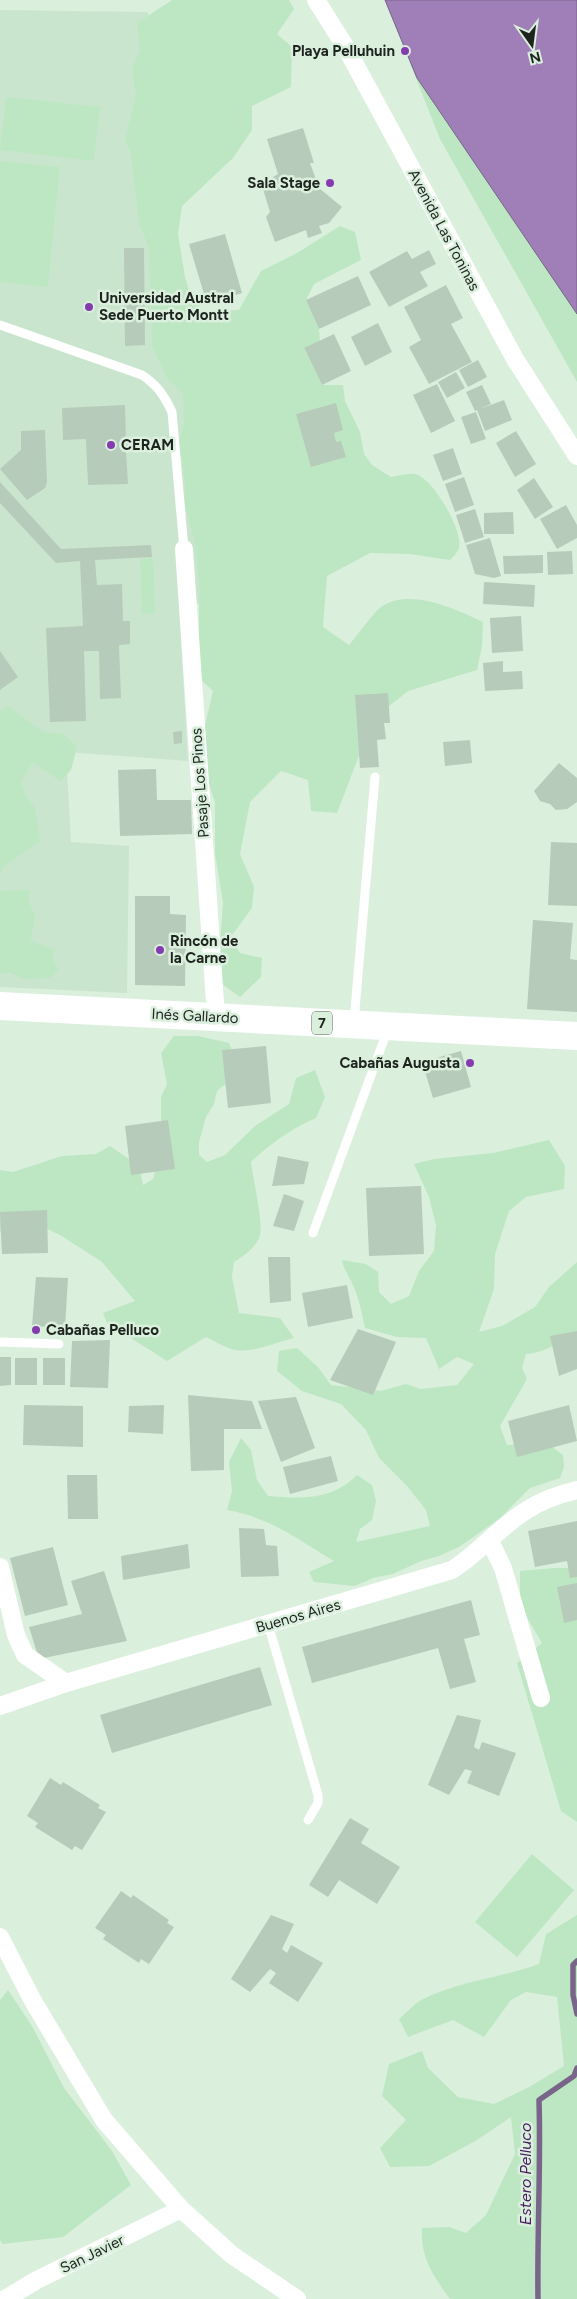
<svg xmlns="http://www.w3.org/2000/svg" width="577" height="2299" font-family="Figtree,sans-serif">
<rect width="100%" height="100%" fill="#dbefdd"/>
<path fill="#cae5ce" d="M0,10L148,12L207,603L179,605L188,761L66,752L71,842L129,846L127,993L0,987Z"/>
<path fill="#bde7c3" d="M172,0H289L294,9L277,34L292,47L291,87L252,106V130L233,158L182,206L178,234L185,277L190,293L203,311L239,310L261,271L297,253L340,226L355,232L361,260L314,284L306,300L319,329L320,341L304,349L322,385H343L345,401L360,432L364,454L372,465L391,477C398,476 408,473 415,474C432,477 464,531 459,548C458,552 453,557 450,560L410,554L370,553L327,576L323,627L349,645C357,636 373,613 381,607C409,587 456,609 483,622L482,646L477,670L408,691L373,719L337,813L311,811L308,780L281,771L250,802L240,854L254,887L252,908L230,938L240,953L262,958L261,977L240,997L222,984L220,943L223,903L215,853V802L203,769L202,738L213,691L199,678V583L194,539L185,505V482L179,442L184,424L183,394L167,378L152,346L149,249L139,223L131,154L125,140L136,95L132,69L140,50L137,23Z
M385,0H472L577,250V382L440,139Z
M6,97L100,107L94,161L0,150Z
M0,161L60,167L48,287L0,282Z
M153,558L155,613L142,614L140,559Z
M8,706L43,732L64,734L77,747L71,770L60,781L33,762L21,781L25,795L35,808L40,841L3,867L0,874V711Z
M0,889L1,891L29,890L28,899L35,915L31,941L56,950L52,955L58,970L50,978L24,979L9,972L0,974Z
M174,1036H198L229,1043L236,1060L234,1077L217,1091L214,1104L206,1117L199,1142V1155L207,1162L225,1155L255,1126L289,1104L296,1078L315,1070L325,1097L316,1118C291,1129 271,1143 251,1162C253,1179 263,1220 260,1235C257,1247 244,1256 234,1262L232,1277L239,1313L280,1318L294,1338C276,1342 249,1355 231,1349C223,1346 214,1341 206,1337L167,1361L107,1323L103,1313L135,1301L102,1262L60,1235L26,1219L0,1232V1170L13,1172L62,1156L96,1154L110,1146L139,1166L143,1185L153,1179L161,1148V1097L167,1084L161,1053Z
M549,1140L565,1166L564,1189L526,1197L509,1211L495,1254L494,1289L479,1332L502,1326L535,1307L549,1287L577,1262V1335C559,1341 545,1353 526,1354L522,1368L527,1379L500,1426L507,1445L547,1443L563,1455L564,1467L560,1478L530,1488L499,1519L459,1547L439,1556L421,1561L393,1574L373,1578L355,1586L314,1582L309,1572L334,1561C297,1539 271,1518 227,1510L232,1491L229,1462L241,1438L251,1450L257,1480L268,1496C301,1499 333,1500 357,1475L372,1485L376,1501L372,1520L360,1529L356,1542L430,1526L426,1510L407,1486L379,1458L366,1430L341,1404L302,1391L277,1371L279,1351L297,1348L318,1367L331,1385L381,1391L406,1384L421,1389L457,1385L474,1364L457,1357L439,1369L426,1338L397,1337L365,1328C362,1313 359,1299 353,1285C349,1276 344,1270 342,1260L366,1264L378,1272L379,1292L391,1304L409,1296L419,1271L434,1251L436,1225L429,1197L414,1164L434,1159L493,1153Z
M554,1568H577V1822L561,1811L517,1663L542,1643L520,1606V1571Z
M532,1854L574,1890L517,1957L475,1922Z
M577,1915V2299H450C433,2276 420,2257 422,2228L449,2227L466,2233L486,2215L515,2154L511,2117L477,2140L429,2166L390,2167L380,2148L406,2120L382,2096L389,2064L422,2051L428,2068L458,2097L494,2104L529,2087L564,2066L557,1997L526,1992L511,2000L484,2037L453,2020L408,2037L399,2019C407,2012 415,2003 423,1999C460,1981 501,1978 539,1964L546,1934Z
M8,1990L32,2026L64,2088L112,2151L131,2185L63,2237L3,2244L0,2240V2000Z"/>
<path fill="#a07fb8" stroke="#79648a" d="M385,0H577V314L417,78Z"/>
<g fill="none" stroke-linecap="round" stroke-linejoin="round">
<path stroke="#79648a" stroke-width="5.5" d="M577,1961L573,1965V1995L577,2014
M538,2299C537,2233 541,2167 539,2100L574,2076L577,2068"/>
</g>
<path fill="#b7cbba" d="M303,128L314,163H310L319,188L342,207L329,223L319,226L322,233L308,238L306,230L275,242L266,217L270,212L263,189L276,185L273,177L278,174L267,139Z
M225,234L242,293L207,304L189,244Z
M124,248H144L145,345L125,346Z
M429,250L436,264L420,272L428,286L389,307L369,272L407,251L412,259Z
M358,276L371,305L319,329L306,300Z
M446,285L463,318L451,324L472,362L429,384L409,347L421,340L404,307Z
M378,323L392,352L365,366L351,337Z
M334,334L351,371L322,385L304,348Z
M478,360L487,377L468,387L459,370Z
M456,372L465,388L447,398L438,382Z
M437,384L455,421L431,433L413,395Z
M482,385L491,404L475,411L466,392Z
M504,400L512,420L485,431L477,410Z
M336,403L343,430L334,433L336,442L341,441L346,457L311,467L296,414Z
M125,405L126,440L136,439V450L126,451L128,484L88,485L86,439L63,440L62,408Z
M476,412L486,439L471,444L461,417Z
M45,430L47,482L45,488L27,500L0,469L21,450V431Z
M516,431L536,464L515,477L496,443Z
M453,448L462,474L443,481L433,455Z
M464,477L474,505L455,512L445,484Z
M534,478L553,507L535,519L517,490Z
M0,482L61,549L151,545L152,557L95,560L97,585L122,584L123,621H130V644L119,645L121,698L100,699L99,651H84L86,721L50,722L46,628L83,626L80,561L56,563L0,503Z
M566,505L577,525V538L557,549L540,519Z
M475,509L484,537L465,543L456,515Z
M513,512L514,534H484V513Z
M490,538L501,576L494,578L475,574L466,545Z
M572,551L573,574L548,575L547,552Z
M543,555V573L504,574L503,556Z
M484,582L535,585L534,607L483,604Z
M521,616L523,651L492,653L490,618Z
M0,651L18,677L0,690Z
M503,661V672L522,671L523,689L485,691L483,663Z
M388,693L390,723H384L386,739L377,740L379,767L360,768L355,695Z
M182,731V743L174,744L173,732Z
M470,740L472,763L445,766L443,742Z
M559,763L577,778V802L567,809L556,810L550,804L540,801L534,791Z
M156,769L157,800H191L192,834L120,836L118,770Z
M551,842L577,843V906L548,905Z
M135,896H170V914L186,915L185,986L135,985Z
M533,920L573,923L570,959L577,960V1012L527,1009Z
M266,1046L271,1103L228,1108L222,1050Z
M461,1051L471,1087L433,1098L422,1062Z
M168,1120L175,1169L131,1175L125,1126Z
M278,1156L309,1162L304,1184L272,1186Z
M421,1186L424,1254L369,1256L366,1188Z
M284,1194L304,1201L294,1231L273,1226Z
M47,1210L48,1253L2,1254L0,1212Z
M268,1257H290L291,1301L270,1303Z
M36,1277L68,1278L65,1328L32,1326Z
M347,1285L353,1318L308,1327L302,1293Z
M358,1329L396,1342L373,1395L330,1380Z
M577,1331V1369L559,1376L550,1336Z
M110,1340L108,1388L70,1387L72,1341Z
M0,1357H11V1385L0,1386Z
M15,1358H37V1385H15Z
M43,1358H65V1385H43Z
M188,1395L252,1401L262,1429H224V1470L191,1471Z
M296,1397L315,1448L281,1462L258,1401Z
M24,1405L83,1406V1447L23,1445Z
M164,1405L163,1434L128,1432L129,1406Z
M569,1405L577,1441L517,1457L508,1421Z
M331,1456L338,1481L290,1494L283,1467Z
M67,1475H97L98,1519H68Z
M577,1521V1577L570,1578L567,1561L535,1567L528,1531Z
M239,1528L264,1529L266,1545L277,1546L279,1576L241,1577Z
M188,1544L190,1568L123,1580L121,1556Z
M53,1547L68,1605L25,1616L10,1558Z
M104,1571L127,1641L39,1659L29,1627L82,1614L71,1581Z
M577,1583V1620L564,1623L557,1587Z
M471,1600L480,1635L464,1639L476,1682L450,1689L438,1648L312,1683L302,1647Z
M260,1667L272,1705L112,1753L100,1715Z
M457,1715L481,1720L474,1747L479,1750L482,1742L516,1753L499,1796L467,1783L472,1771L465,1769L449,1795L428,1785Z
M50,1778L61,1785L63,1782L100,1805L98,1808L106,1812L82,1850L75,1846L72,1850L35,1827L38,1823L27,1816Z
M350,1818L369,1829L361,1843L400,1867L377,1904L339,1880L328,1897L309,1885Z
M121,1891L131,1898L133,1895L169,1920L167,1923L174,1927L149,1964L141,1959L139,1963L103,1939L106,1935L95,1928Z
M271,1915L294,1924L282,1949L287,1953L291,1945L323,1963L298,2002L269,1983L276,1973L270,1969L250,1992L231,1979Z"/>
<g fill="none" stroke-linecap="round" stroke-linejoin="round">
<path stroke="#fff" stroke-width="9" d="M0,325L142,375C157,385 164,395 172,412L184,549
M354,1021L375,777
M313,1233L388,1029
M0,1342L59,1344
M268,1624L318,1795V1803L308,1820"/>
<path stroke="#fff" stroke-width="18" d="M316,0L345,46L515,359L577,456
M184,549L216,1017
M490,1541L503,1568L541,1698
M0,1567L16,1635L25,1655L66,1683
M0,1706L66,1683L452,1570C479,1553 500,1526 527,1510C542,1500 560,1494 577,1490
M0,1937L33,2001L104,2120L181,2209L232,2255L297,2299
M5,2299L37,2280L181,2209"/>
<path stroke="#fff" stroke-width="28" d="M0,1006L577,1036"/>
</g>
<g fill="#833bae" stroke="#dbefdd" stroke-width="2">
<circle cx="405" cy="51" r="5"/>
<circle cx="330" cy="183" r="5"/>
<circle cx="89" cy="307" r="5"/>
<circle cx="111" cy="445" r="5"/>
<circle cx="160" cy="950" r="5"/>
<circle cx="470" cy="1063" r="5"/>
<circle cx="36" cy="1330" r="5"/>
</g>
<g text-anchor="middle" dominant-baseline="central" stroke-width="5" stroke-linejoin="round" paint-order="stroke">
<rect fill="#dbefdd" stroke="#566157" stroke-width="1" x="312" y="1011.5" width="20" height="23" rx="4"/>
<g font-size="14" font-weight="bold" fill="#1d241e">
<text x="322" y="1023">7</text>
</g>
<g font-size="15" font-weight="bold" fill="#1d241e" stroke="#dbefdd" text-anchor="start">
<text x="395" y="51" text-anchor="end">Playa Pelluhuin</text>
<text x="320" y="183" text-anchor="end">Sala Stage</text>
<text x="99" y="298">Universidad Austral<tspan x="99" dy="17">Sede Puerto Montt</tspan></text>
<text x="121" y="445">CERAM</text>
<text x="170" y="941">Rincón de<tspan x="170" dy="17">la Carne</tspan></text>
<text x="460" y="1063" text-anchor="end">Cabañas Augusta</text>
<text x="46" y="1330">Cabañas Pelluco</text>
</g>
<g font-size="15" fill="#1d241e" stroke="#dbefdd">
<text transform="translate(444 230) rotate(62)">Avenida Las Toninas</text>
<text transform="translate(200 783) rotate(-94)">Pasaje Los Pinos</text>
<text transform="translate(195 1016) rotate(3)">Inés Gallardo</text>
<text transform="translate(298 1616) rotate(-16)">Buenos Aires</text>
<text transform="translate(92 2254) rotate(-26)">San Javier</text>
</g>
<g font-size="16" font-style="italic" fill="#481b62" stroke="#dbefdd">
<text transform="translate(525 2174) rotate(-90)">Estero Pelluco</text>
</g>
</g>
<g transform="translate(532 45) rotate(166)" stroke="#dbefdd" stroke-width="4" paint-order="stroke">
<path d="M0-4L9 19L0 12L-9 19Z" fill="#1d241e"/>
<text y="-8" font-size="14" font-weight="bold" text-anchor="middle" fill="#1d241e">N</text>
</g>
</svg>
